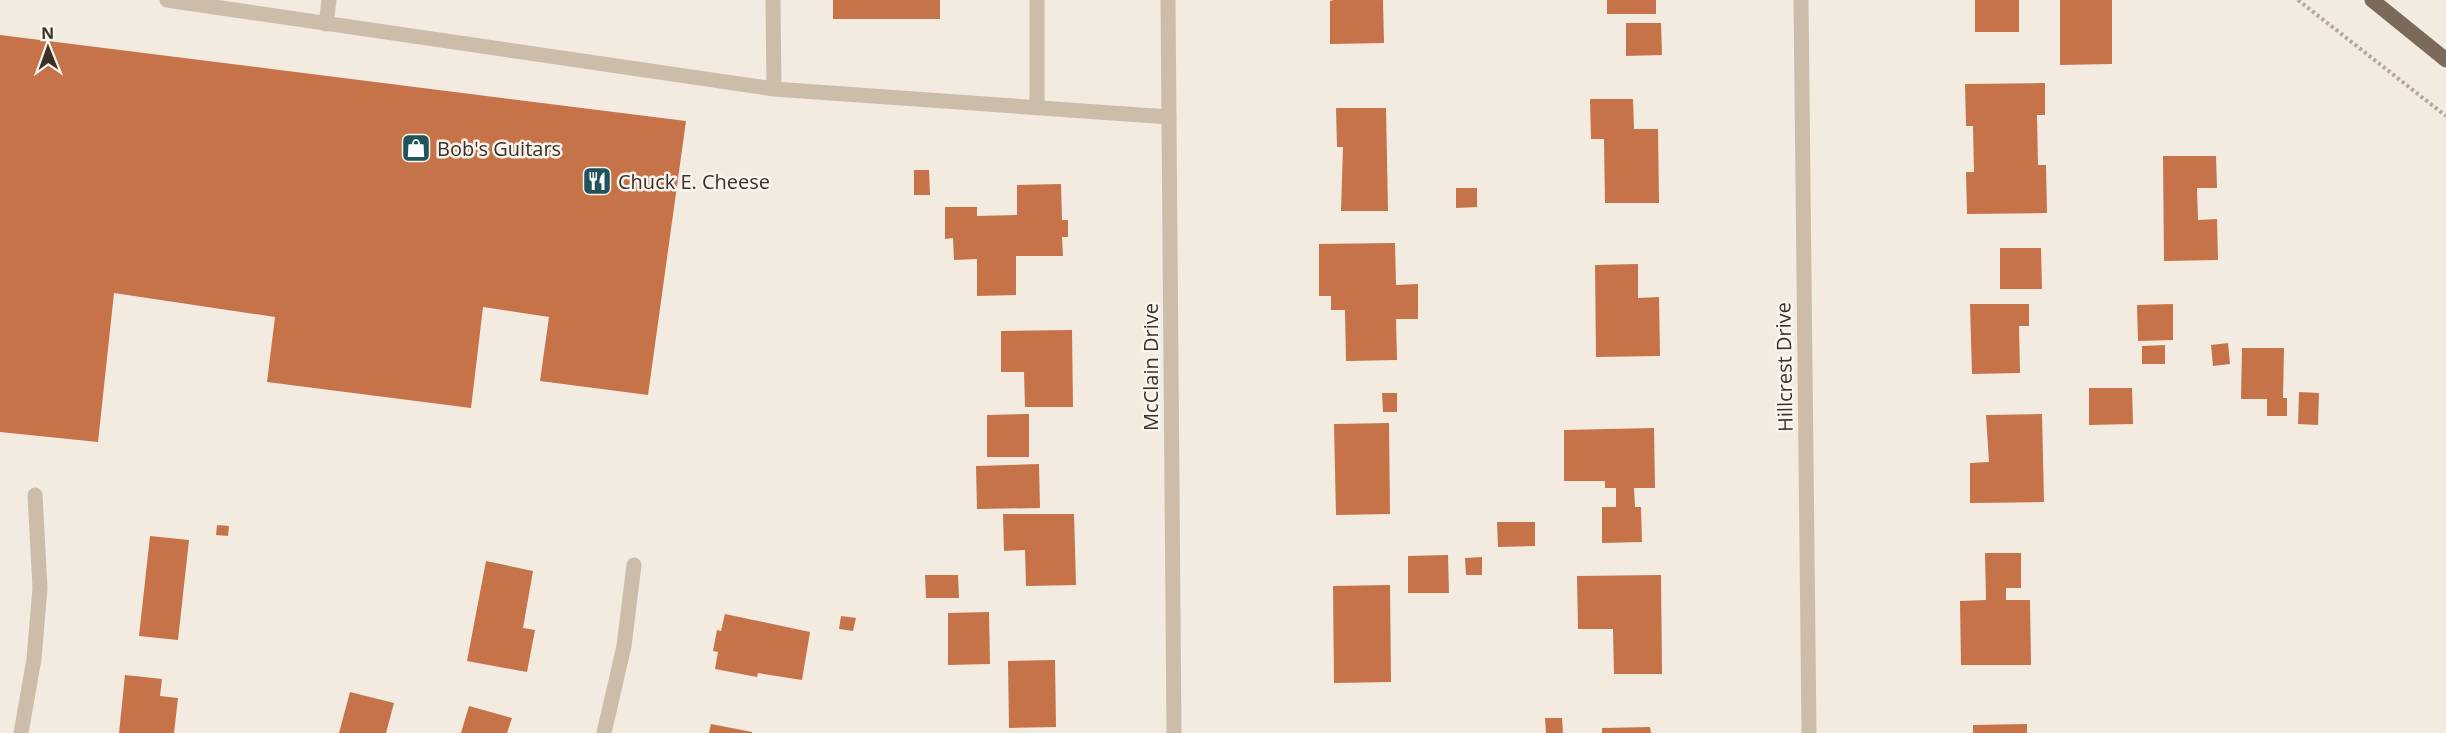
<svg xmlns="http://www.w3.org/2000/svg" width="2446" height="733" font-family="'Open Sans',sans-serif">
<rect width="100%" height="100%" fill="#f3ebdf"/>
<path fill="#c6734a" d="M833,0H940V19H833Z
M1334,0H1383L1384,43L1330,44V1Z
M1607,0H1656V14H1607Z
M1975,0H2019V32H1975Z
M2060,0H2112V64L2060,65Z
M1626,23H1661L1662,55L1626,56Z
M0,35L686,121L648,395L540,381L549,317L483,307L471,408L267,382L275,317L114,293L98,442L0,432Z
M2045,83V115H2037L2038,165H2046L2047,213L1967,214L1966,172H1974L1973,126H1966L1965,84Z
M1590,99H1633L1634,129H1658L1659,203H1605L1604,139H1591Z
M1336,108H1386L1388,211H1341L1343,147H1337Z
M2163,156H2216L2217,188H2197L2198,220L2217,219L2218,260L2164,261Z
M914,170H929L930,195H914Z
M1061,184L1062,220H1068V237H1062L1063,256H1016V295L977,296V259L954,260L953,238L945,239V207H977V216L1017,215V185Z
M1456,188H1477V207L1456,208Z
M1395,243L1396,285L1418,284V319H1396L1397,360L1346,361L1345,310H1331V296H1319V244Z
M2000,248H2041L2042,289H2000Z
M1638,264V298L1659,297L1660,356L1596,357L1595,265Z
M1970,304H2029V326H2019L2020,373L1972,374Z
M2173,304V340L2138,341L2137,305Z
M1072,330L1073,407H1025L1024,372H1001V331Z
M2228,343L2230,364L2213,366L2211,345Z
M2165,345V364H2142V346Z
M2242,348H2284L2283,398H2287V416H2267V399H2241Z
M2089,388H2132L2133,424L2089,425Z
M2299,392L2319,393L2318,425L2298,424Z
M1382,393H1397V412H1383Z
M1029,414V457H987V415Z
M2042,414L2044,502L1970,503V463L1989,462L1986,415Z
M1389,423L1390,514L1336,515L1334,424Z
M1654,428L1655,488H1634L1635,507H1641L1642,542L1602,543V507H1616V488H1605V481H1564V430Z
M1039,464L1040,508L977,509L976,466Z
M1003,514H1074L1076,585L1026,586L1025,550L1004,551Z
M1497,522H1535V546L1498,547Z
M217,525L229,526L228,536L216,535Z
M150,536L189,540L178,640L139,636Z
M1985,553H2021V588H2006V600H2030L2031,665H1961L1960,601L1986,600Z
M1448,555L1449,593H1408V556Z
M1482,557V575H1466L1465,558Z
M486,561L533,571L523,628L535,630L527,672L467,661Z
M925,575H958L959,598H926Z
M1661,575L1662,674H1614L1613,629H1578L1577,576Z
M1390,585L1391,682L1334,683L1333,586Z
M989,612L990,664L948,665V613Z
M725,614L810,632L802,680L758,673L757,677L715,669L718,652L713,651L717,630L721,631Z
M841,616L856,618L853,631L839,629Z
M1055,660L1056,727L1009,728L1008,661Z
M125,675L162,679L160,696L178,698L174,733H119Z
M350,692L394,703L386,733H339Z
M469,706L512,718L507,733H461Z
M1545,718H1562L1563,733H1546Z
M711,724L752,732V733H709Z
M2027,724V733H1973V725Z
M1650,727L1651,733H1602V728Z"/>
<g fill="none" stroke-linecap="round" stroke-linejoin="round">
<path stroke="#b7a795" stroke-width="4" stroke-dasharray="3 3" stroke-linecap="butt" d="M2298,0L2446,116"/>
<path stroke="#ccbdaa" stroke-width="15" d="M167,0L774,89L1169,117
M773,0L774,89
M326,24L329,0
M1037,107V0"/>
<path stroke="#ccbdaa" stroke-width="15" d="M1168,0L1174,733
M1801,0L1809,733
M21,733L34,659L40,588L35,495
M604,733L624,646L634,565"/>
<path stroke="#7b695b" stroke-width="15" d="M2372,0L2446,60"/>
</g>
<defs>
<g id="shop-square" transform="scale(1.5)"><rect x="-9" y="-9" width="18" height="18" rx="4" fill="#1f525b" stroke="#faf5ec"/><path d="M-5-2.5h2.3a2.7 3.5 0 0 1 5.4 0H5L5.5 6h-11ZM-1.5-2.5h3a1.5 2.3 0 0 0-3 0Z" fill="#fff"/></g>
<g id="restaurant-square" transform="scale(1.5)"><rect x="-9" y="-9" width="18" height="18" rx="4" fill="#1f525b" stroke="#faf5ec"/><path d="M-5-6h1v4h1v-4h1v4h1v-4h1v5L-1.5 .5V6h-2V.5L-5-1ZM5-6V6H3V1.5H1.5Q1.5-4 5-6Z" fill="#fff"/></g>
</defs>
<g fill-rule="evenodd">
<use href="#shop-square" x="416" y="148"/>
<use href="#restaurant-square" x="597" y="181"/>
</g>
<g text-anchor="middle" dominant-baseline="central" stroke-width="5" stroke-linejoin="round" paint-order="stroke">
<g font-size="20" fill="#39302a" stroke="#faf5ec" text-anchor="start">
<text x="437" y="148">Bob's Guitars</text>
<text x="618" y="181">Chuck E. Cheese</text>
</g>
<g font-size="20" fill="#39302a" stroke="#faf5ec">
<text transform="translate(1150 367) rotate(-90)">McClain Drive</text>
<text transform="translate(1784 367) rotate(-91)">Hillcrest Drive</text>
</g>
</g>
<g transform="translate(48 48) rotate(359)" stroke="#faf5ec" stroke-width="4.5" paint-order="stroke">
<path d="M0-4.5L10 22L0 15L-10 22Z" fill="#39302a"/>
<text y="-9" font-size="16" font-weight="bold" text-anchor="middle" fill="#39302a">N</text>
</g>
</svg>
